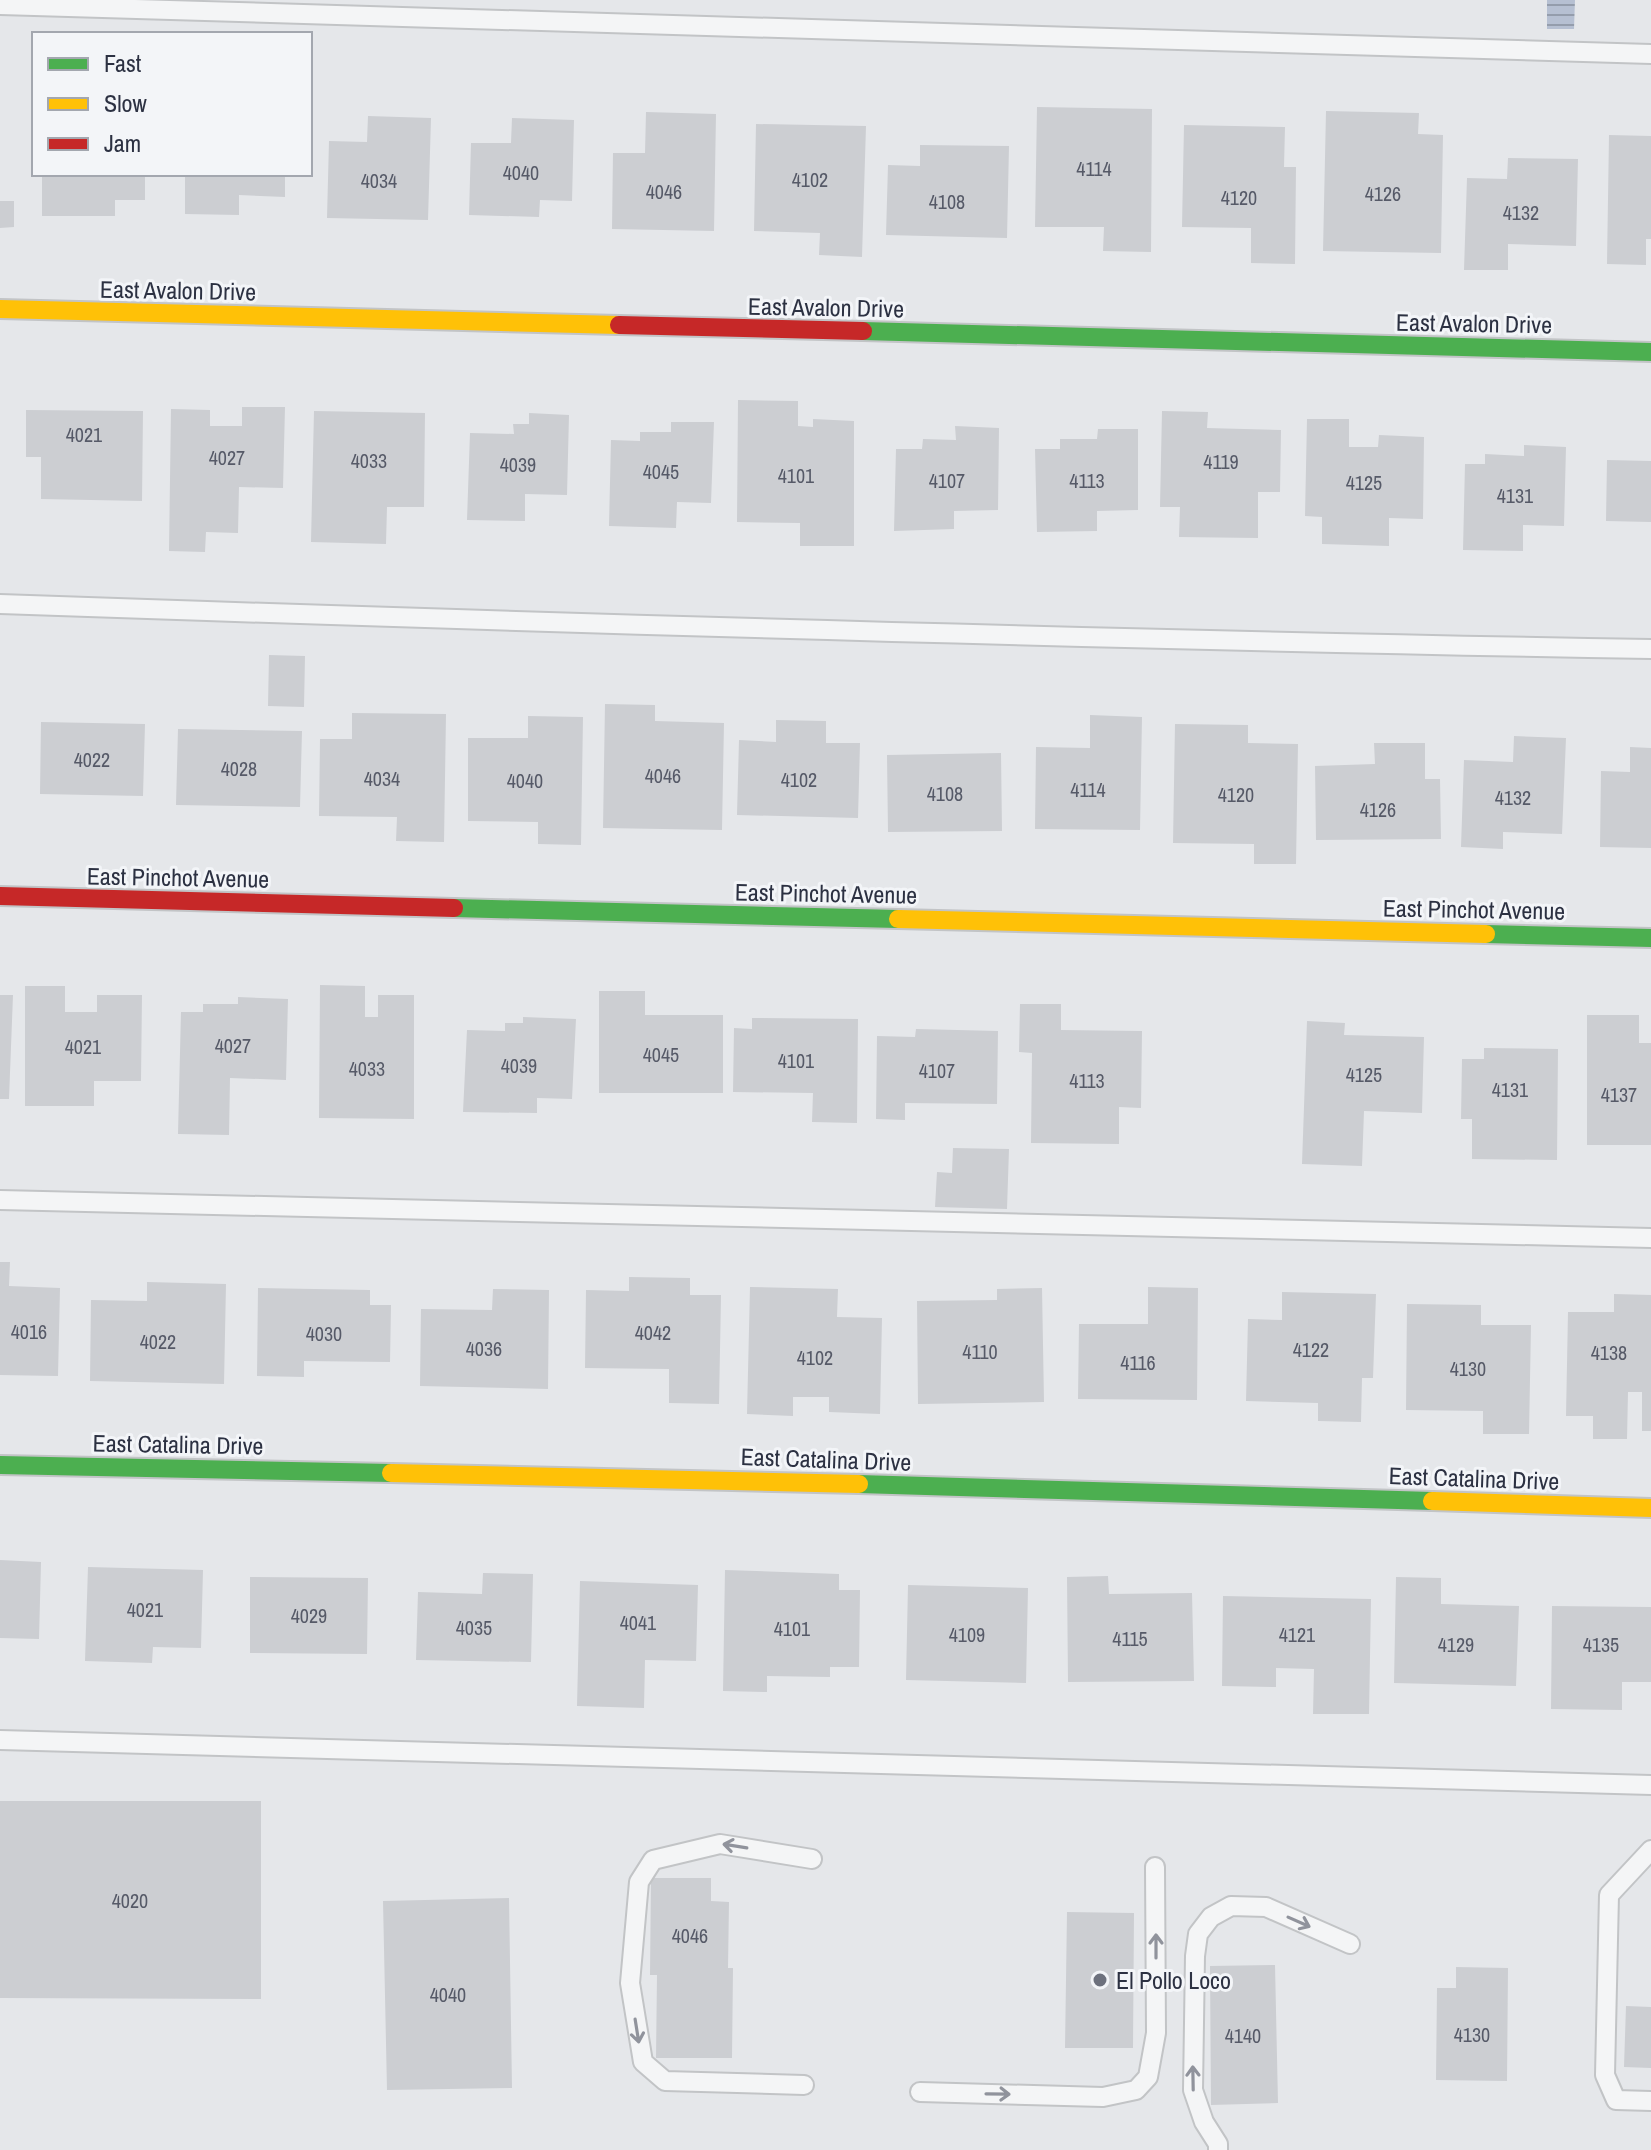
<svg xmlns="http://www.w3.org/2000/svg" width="1651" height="2150" font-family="'Archivo Narrow',sans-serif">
<defs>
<pattern id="water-rules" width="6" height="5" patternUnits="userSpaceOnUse" patternTransform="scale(2)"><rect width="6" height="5" fill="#b6c0d2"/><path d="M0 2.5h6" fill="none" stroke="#949dac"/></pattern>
</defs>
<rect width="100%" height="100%" fill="#e5e7ea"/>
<path fill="url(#water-rules)" d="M1547,0H1575L1574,29H1547Z"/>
<path fill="#ccced2" d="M1037,107L1152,109L1151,252L1103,251L1104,227H1035Z
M1326,111L1419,113L1418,134L1443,135L1441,253L1323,251Z
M646,112L716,114L714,231L612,229L613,153H645Z
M368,116L431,118L428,220L327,218L329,141L367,142Z
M512,118L574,120L572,201L540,200L539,217L469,215L471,143H511Z
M756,124L866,126L862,257L819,255L820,233L754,231Z
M1184,125L1285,127L1284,167H1296L1295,264L1251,263V228L1182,227Z
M1609,135L1651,136V239H1646V265L1607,264Z
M920,145L1009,146L1007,238L886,235L888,165L920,166Z
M1508,158L1578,159L1576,246L1508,244V270H1464L1467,178L1507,179Z
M42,174H145V200H115V216H42Z
M185,174H285V197L239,195V215L185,214Z
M0,201H14V227L0,228Z
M738,400L798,401V426L813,427V419L854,421V546H800V523L737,522Z
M242,407H285L283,488L239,487L238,533L206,532L205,552L169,551L171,409L210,410V426H242Z
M26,410L143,411L142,501L41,499V457H26Z
M314,411L425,413L424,507H387L386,544L311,542Z
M1162,411L1208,412L1207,428L1281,430L1280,492H1258V538L1179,537L1180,507H1160Z
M529,413L569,415L567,495L525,494V521L467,520L470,433L514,434L513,424H529Z
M1307,419H1349V447H1378L1379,435L1424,437L1423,519L1389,518V546L1322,544V517L1305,516Z
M671,422H714L711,503L677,502L676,528L609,526L611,440L640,441V432H671Z
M955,426L999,428L998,510L954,511V529L894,531L896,449H922L923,439L956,440Z
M1098,429H1138V510L1097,511V531L1037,532L1035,449H1060V439H1097Z
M1524,445L1566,447L1564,526L1523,525V551L1463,550L1465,464H1485V454L1524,456Z
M1607,460L1651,461V522L1606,521Z
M269,655L305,656L304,707L268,706Z
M605,704L655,705V721L724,723L722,830L603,828Z
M352,713L446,714L444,842L396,841L397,817L319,816L320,739H352Z
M1090,715L1142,717L1140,830L1035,829L1036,747L1090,748Z
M528,716L583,717L581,845L538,844V822L468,821V738H528Z
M776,720L826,721V743H860L858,818L737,815L739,740L776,742Z
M41,722L145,724L143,796L40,794Z
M1175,724L1248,725V743L1298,744L1296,864H1254V844L1173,843Z
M178,729L302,731L300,807L176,805Z
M1514,736L1566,738L1562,834L1503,832V849L1461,847L1464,760L1513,762Z
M1374,743H1425V779H1440L1441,839L1316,840L1315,766L1375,764Z
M1630,747L1651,748V848L1600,847L1601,771L1630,772Z
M1001,753L1002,831L888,832L887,755Z
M320,985L365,986V1017H378V995H414V1119L319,1118Z
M25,986H65V1012H97V995H142L141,1081H94V1106H25Z
M599,991H645V1015H723V1093H599Z
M0,995H13L9,1099H0Z
M238,997L288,999L286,1080L230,1078L229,1135L178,1134L181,1012H203V1004H238Z
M1020,1004H1061V1030L1142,1031L1141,1108L1119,1107V1144L1031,1143L1032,1053L1019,1052Z
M1587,1015H1639V1043H1651V1145H1587Z
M523,1017L576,1019L572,1099L537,1098V1113L463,1112L467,1030L505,1031V1023H523Z
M752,1018L858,1019L857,1123L812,1122L813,1093L733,1092L734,1028L752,1029Z
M1307,1021L1345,1023L1344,1035L1424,1037L1422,1113L1364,1111L1362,1166L1302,1164Z
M916,1029L998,1031L997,1104L905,1103V1120L876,1119L877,1036L915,1037Z
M1484,1048L1558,1049L1557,1160L1472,1159V1119H1461L1462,1059H1484Z
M953,1148L1009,1149L1007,1209L935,1207L937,1172L952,1173Z
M0,1262H10L9,1286L60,1288L58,1376L0,1375Z
M629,1277L690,1278V1295H721L719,1404L669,1403V1369L585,1368L586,1290L629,1291Z
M147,1282L226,1284L224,1384L90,1381L91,1300L147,1301Z
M750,1287L838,1289L837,1317L882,1318L880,1414L829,1412V1397H793V1416L747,1414Z
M1148,1287L1198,1288L1197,1400L1078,1399L1079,1324H1148Z
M258,1288L370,1290V1305H391L390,1362L304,1361V1377L257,1376Z
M1042,1288L1044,1402L918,1404L917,1301L997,1300V1289Z
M493,1289L549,1290L548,1389L420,1386L421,1309L492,1310Z
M1282,1292L1376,1294L1373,1378H1362L1361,1422L1318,1421V1403L1246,1401L1248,1319L1282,1320Z
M1614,1294L1651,1295V1431H1642V1392H1628L1627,1439H1593V1416H1566L1568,1312H1614Z
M1407,1304L1481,1305V1325H1531L1529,1434H1483V1411L1406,1410Z
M0,1560L41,1562L39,1639L0,1638Z
M88,1567L203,1570L201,1648L153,1647L152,1663L85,1661Z
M725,1570L839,1574V1590H860L859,1667H830V1677L767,1676V1692L723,1691Z
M483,1573L533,1574L531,1662L416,1660L418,1592L482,1594Z
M1108,1576L1109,1594L1192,1593L1194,1681L1068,1682L1067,1577Z
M250,1577L368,1578L367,1654L250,1653Z
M1396,1577L1441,1578V1604L1519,1606L1516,1686L1394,1683Z
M580,1581L698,1585L696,1661L645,1660L644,1708L577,1706Z
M908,1585L1028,1588L1026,1683L906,1680Z
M1223,1596L1371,1599L1369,1714H1313L1314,1669L1276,1668V1687L1222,1686Z
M1552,1606L1651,1607V1682H1622V1710L1551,1709Z
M0,1801H261V1999L0,1998Z
M651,1878H711V1901L729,1902L728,1968H733L732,2058H656L657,1975H650Z
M509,1898L512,2088L387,2090L383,1901Z
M1067,1912L1134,1913L1133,2048H1065Z
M1275,1965L1278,2103L1211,2105L1210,1966Z
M1456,1967L1508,1968L1507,2081L1436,2080L1437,1988H1456Z
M1626,2006L1651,2007V2068L1624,2067Z"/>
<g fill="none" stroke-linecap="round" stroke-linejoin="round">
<g stroke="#c2c4c6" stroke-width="22">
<path id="lane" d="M0,5L1651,54
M0,604C550,623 1101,640 1651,649
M0,1200L1651,1238
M0,1740L1651,1785
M1651,1850L1609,1895L1605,2075L1616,2100L1651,2101
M804,2085L665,2081L643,2062L630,1983L639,1882L653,1860L720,1844L812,1859
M920,2092L1103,2097L1136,2090L1148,2077L1156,2033L1155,1867
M1218,2150V2144L1204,2122L1193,2090L1195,1956L1198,1934L1211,1917L1231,1906L1266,1907L1350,1944"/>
</g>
<g stroke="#c2c4c6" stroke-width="22">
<path id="fast" d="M863,331L1651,352
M454,908L898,919
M1486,934L1651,938
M0,1465L391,1473
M859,1484L1432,1501"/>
</g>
<g stroke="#c2c4c6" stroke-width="22">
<path id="slow" d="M0,309L619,325
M898,919L1486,934
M391,1473L859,1484
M1432,1501L1651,1508"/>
</g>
<g stroke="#c2c4c6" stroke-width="22">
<path id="jam" d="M619,325L863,331
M0,896L454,908"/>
</g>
<use href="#lane" stroke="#f4f5f6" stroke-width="18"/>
<use href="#fast" stroke="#4caf50" stroke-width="18"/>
<use href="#slow" stroke="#ffc107" stroke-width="18"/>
<use href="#jam" stroke="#c62828" stroke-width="18"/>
</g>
<defs><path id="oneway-shaft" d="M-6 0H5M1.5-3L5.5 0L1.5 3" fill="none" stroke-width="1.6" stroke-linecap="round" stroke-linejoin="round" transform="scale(2)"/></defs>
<g stroke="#90939c">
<use href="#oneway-shaft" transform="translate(735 1846) rotate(-171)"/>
<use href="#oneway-shaft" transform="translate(1299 1922) rotate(24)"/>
<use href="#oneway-shaft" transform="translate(1156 1946) rotate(-90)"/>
<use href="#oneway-shaft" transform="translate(637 2031) rotate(81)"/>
<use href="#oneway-shaft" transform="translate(1193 2078) rotate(-91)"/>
<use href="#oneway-shaft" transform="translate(998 2094) rotate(1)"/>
</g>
<circle fill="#6d717d" stroke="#f3f5f8" stroke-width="3" cx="1100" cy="1980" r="8"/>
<g text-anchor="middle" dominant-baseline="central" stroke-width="6" stroke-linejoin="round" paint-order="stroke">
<g font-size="20" fill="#565a68">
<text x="1094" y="168">4114</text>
<text x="521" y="172">4040</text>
<text x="810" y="179">4102</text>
<text x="379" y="180">4034</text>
<text x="664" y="191">4046</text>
<text x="1383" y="193">4126</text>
<text x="1239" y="197">4120</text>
<text x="947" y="201">4108</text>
<text x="1521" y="212">4132</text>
<text x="84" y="434">4021</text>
<text x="227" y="457">4027</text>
<text x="369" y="460">4033</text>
<text x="1221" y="461">4119</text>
<text x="518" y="464">4039</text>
<text x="661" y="471">4045</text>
<text x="796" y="475">4101</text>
<text x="947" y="480">4107</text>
<text x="1087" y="480">4113</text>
<text x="1364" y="482">4125</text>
<text x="1515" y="495">4131</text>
<text x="92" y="759">4022</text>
<text x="239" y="768">4028</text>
<text x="663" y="775">4046</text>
<text x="382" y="778">4034</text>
<text x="799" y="779">4102</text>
<text x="525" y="780">4040</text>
<text x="1088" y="789">4114</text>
<text x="945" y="793">4108</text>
<text x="1236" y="794">4120</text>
<text x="1513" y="797">4132</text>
<text x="1378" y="809">4126</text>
<text x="233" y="1045">4027</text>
<text x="83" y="1046">4021</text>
<text x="661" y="1054">4045</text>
<text x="796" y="1060">4101</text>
<text x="519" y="1065">4039</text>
<text x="367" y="1068">4033</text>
<text x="937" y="1070">4107</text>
<text x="1364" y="1074">4125</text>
<text x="1087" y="1080">4113</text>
<text x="1510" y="1089">4131</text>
<text x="1619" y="1094">4137</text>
<text x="29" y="1331">4016</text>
<text x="653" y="1332">4042</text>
<text x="324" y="1333">4030</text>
<text x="158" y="1341">4022</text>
<text x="484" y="1348">4036</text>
<text x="1311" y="1349">4122</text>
<text x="980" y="1351">4110</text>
<text x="1609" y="1352">4138</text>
<text x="815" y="1357">4102</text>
<text x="1138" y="1362">4116</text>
<text x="1468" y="1368">4130</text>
<text x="145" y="1609">4021</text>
<text x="309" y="1615">4029</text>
<text x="638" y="1622">4041</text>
<text x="474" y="1627">4035</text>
<text x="792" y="1628">4101</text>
<text x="967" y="1634">4109</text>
<text x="1297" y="1634">4121</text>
<text x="1130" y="1638">4115</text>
<text x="1456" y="1644">4129</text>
<text x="1601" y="1644">4135</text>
<text x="130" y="1900">4020</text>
<text x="690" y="1935">4046</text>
<text x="448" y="1994">4040</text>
<text x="1472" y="2034">4130</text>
<text x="1243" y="2035">4140</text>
</g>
<g font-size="24" fill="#2c3142" stroke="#f3f5f8">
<text transform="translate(178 290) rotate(1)">East Avalon Drive</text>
<text transform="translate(826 307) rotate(1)">East Avalon Drive</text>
<text transform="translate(1474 323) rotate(1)">East Avalon Drive</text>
<text transform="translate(178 877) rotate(1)">East Pinchot Avenue</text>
<text transform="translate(826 893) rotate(1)">East Pinchot Avenue</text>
<text transform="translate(1474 909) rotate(1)">East Pinchot Avenue</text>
<text transform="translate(178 1444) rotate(1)">East Catalina Drive</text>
<text transform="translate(826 1459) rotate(2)">East Catalina Drive</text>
<text transform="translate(1474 1478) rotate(2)">East Catalina Drive</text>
</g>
<g font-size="24" fill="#2c3142" stroke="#f3f5f8" text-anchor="start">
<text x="1116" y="1980">El Pollo Loco</text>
</g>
</g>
<rect x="32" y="32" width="280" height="144" fill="#f3f5f8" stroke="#a3a7af" stroke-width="2"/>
<rect x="48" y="58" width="40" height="12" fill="#4caf50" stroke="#a3a7af" stroke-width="2"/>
<text x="104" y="72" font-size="24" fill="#2c3142">Fast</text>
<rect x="48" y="98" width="40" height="12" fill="#ffc107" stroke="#a3a7af" stroke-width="2"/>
<text x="104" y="112" font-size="24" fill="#2c3142">Slow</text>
<rect x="48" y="138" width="40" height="12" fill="#c62828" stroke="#a3a7af" stroke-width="2"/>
<text x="104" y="152" font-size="24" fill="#2c3142">Jam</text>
</svg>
